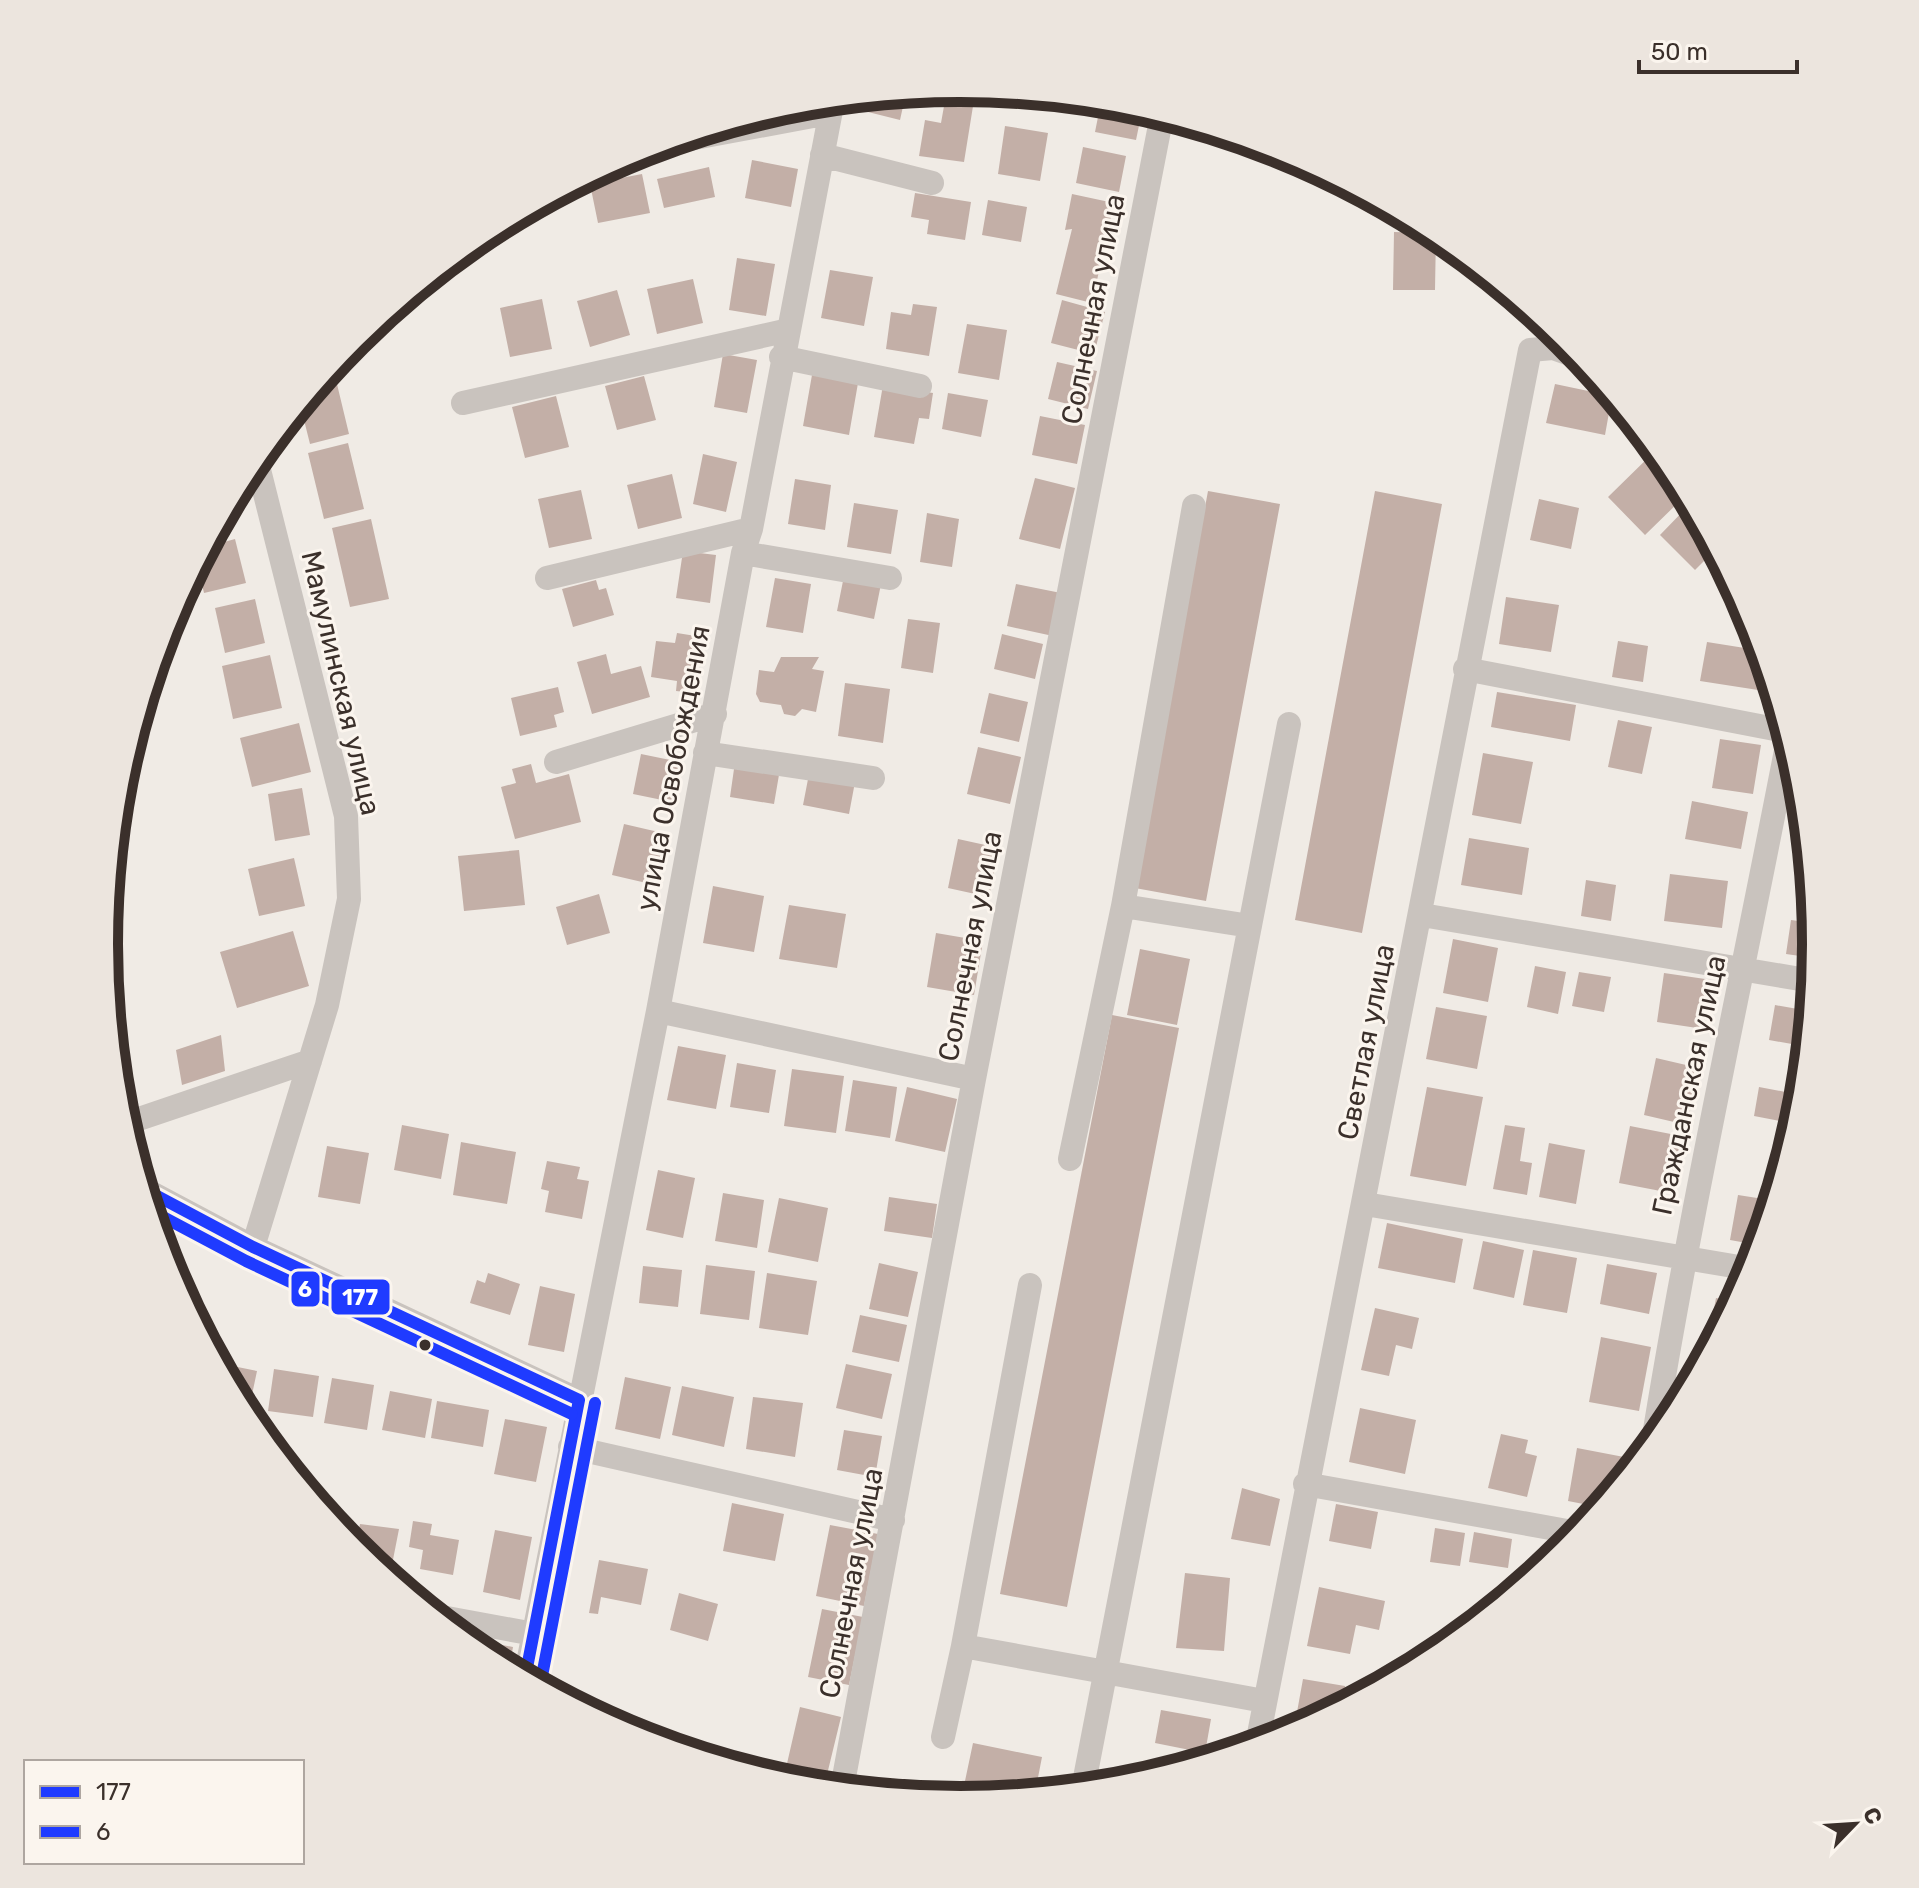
<svg xmlns="http://www.w3.org/2000/svg" width="1919" height="1888" font-family="Rubik,sans-serif">
<rect width="100%" height="100%" fill="#f0ebe5"/>
<path fill="#c3afa7" d="M906,93L900,120L860,110L863,98Z
M946,95L974,100L964,162L919,156L925,120L941,123Z
M1101,102L1142,111L1136,140L1095,132Z
M1005,126L1048,133L1040,181L998,174Z
M1083,147L1126,156L1119,192L1076,183Z
M752,160L798,169L791,207L745,198Z
M709,167L715,197L664,208L657,179Z
M642,174L650,213L598,223L590,184Z
M915,193L971,202L965,240L927,234L929,220L911,217Z
M1072,194L1114,203L1092,303L1056,294L1072,229L1065,230Z
M988,200L1027,207L1021,242L982,235Z
M1394,232L1436,233L1435,290H1393Z
M737,258L775,264L766,316L729,310Z
M830,270L873,277L864,326L821,318Z
M693,279L703,323L657,334L647,289Z
M617,290L630,335L590,347L577,301Z
M542,299L552,349L510,357L500,308Z
M1062,300L1105,312L1094,354L1051,343Z
M913,304L937,307L929,356L886,349L891,312L911,315Z
M967,324L1007,330L999,380L958,373Z
M723,354L757,360L747,413L714,407Z
M1057,362L1097,371L1088,409L1048,399Z
M812,375L858,383L849,435L803,426Z
M644,376L656,420L617,430L605,386Z
M336,380L349,434L310,444L300,404L317,385Z
M1555,384L1612,396L1605,435L1546,423Z
M883,385L933,393L929,419L919,418L914,444L874,437Z
M948,393L988,400L981,437L942,429Z
M556,396L569,447L525,458L512,407Z
M1040,416L1085,425L1077,464L1032,455Z
M348,443L364,509L324,519L308,453Z
M1656,450L1686,495L1645,535L1608,497Z
M703,454L737,462L726,512L693,504Z
M672,474L682,518L638,529L627,485Z
M1035,478L1075,488L1060,549L1019,539Z
M795,479L831,485L825,530L788,524Z
M581,490L592,539L549,548L538,499Z
M1208,491L1280,504L1206,901L1135,888Z
M1375,491L1442,504L1362,933L1295,920Z
M1539,499L1579,508L1571,549L1530,540Z
M854,503L898,510L891,554L847,547Z
M1690,504L1715,550L1695,570L1660,535Z
M927,513L959,519L952,567L920,562Z
M371,519L389,599L350,607L332,528Z
M235,539L246,583L204,593L197,563L206,547Z
M683,551L716,555L710,603L676,598Z
M1725,570L1746,609L1715,580Z
M844,576L881,584L874,619L837,611Z
M775,578L811,584L803,633L766,627Z
M596,580L599,590L606,588L614,615L573,627L562,589Z
M1016,584L1061,593L1053,636L1007,626Z
M1506,597L1559,605L1551,652L1499,644Z
M255,599L265,643L225,653L215,608Z
M908,619L940,623L933,673L901,668Z
M677,633L702,637L694,693L676,691L677,681L651,677L656,641L675,643Z
M1002,634L1043,644L1035,679L994,669Z
M1752,637L1757,638L1771,692L1700,681L1707,642L1751,649Z
M1618,641L1648,646L1643,682L1612,677Z
M606,654L611,674L641,666L650,697L592,714L577,662Z
M270,655L282,708L233,719L222,666Z
M781,657H819L812,669L824,671L816,712L802,709L795,716L784,714L781,705L760,702L756,694L759,670L774,672Z
M845,683L890,689L883,743L838,736Z
M558,687L564,712L554,715L557,727L520,736L511,698Z
M1497,692L1576,705L1570,741L1491,727Z
M989,693L1028,702L1019,742L980,733Z
M1618,720L1652,727L1642,774L1608,767Z
M299,723L311,772L252,787L240,738Z
M1720,739L1761,745L1753,794L1712,788Z
M978,747L1021,757L1010,804L967,794Z
M1483,753L1533,762L1521,824L1472,815Z
M641,754L680,762L672,802L633,794Z
M735,762L780,769L774,804L730,797Z
M531,764L536,783L569,774L581,822L515,839L501,787L516,783L512,769Z
M809,774L855,782L849,814L803,805Z
M302,788L310,835L275,841L268,794Z
M1692,801L1748,812L1741,849L1685,839Z
M624,824L667,834L655,885L612,875Z
M1469,838L1529,848L1522,895L1461,885Z
M958,839L999,848L989,897L948,888Z
M519,850L525,905L464,911L458,856Z
M294,858L305,906L259,916L248,869Z
M1670,874L1728,881L1722,928L1664,921Z
M1586,880L1616,885L1611,921L1581,916Z
M713,886L764,896L754,952L703,943Z
M599,894L610,933L567,945L556,907Z
M789,905L846,914L837,968L779,959Z
M1791,920L1813,923L1814,958L1786,954Z
M293,931L309,986L237,1008L220,952Z
M936,933L983,941L974,995L927,987Z
M1453,939L1498,948L1488,1002L1443,993Z
M1140,949L1190,959L1177,1025L1127,1015Z
M1535,966L1566,972L1558,1014L1527,1007Z
M1579,972L1611,977L1604,1012L1572,1006Z
M1664,973L1712,980L1704,1029L1657,1022Z
M1775,1005L1809,1011L1803,1046L1769,1040Z
M1436,1007L1487,1016L1477,1069L1426,1059Z
M1112,1015L1179,1028L1067,1607L1000,1594Z
M221,1035L225,1071L182,1085L176,1050Z
M678,1046L726,1055L716,1109L667,1100Z
M1656,1058L1699,1068L1687,1125L1644,1115Z
M737,1063L776,1070L769,1113L730,1107Z
M792,1069L844,1076L836,1133L784,1126Z
M853,1080L897,1087L890,1138L845,1131Z
M907,1087L957,1099L945,1152L895,1141Z
M1427,1087L1483,1097L1466,1186L1410,1176Z
M1759,1087L1801,1095L1795,1124L1754,1116Z
M402,1125L449,1134L441,1179L394,1170Z
M1505,1125L1525,1128L1520,1161L1532,1163L1527,1195L1493,1189Z
M1630,1126L1681,1136L1671,1193L1619,1183Z
M461,1142L516,1152L507,1204L453,1195Z
M1549,1143L1585,1150L1576,1204L1539,1197Z
M327,1146L369,1153L360,1204L318,1197Z
M547,1161L580,1167L577,1179L589,1181L582,1219L545,1212L549,1191L541,1189Z
M658,1170L695,1178L683,1238L646,1230Z
M723,1193L764,1200L757,1248L715,1241Z
M1738,1195L1770,1200L1758,1245L1730,1240Z
M889,1197L937,1204L932,1238L884,1231Z
M779,1198L828,1208L818,1262L768,1252Z
M1387,1223L1463,1239L1455,1283L1378,1268Z
M1483,1241L1524,1250L1514,1298L1473,1289Z
M1533,1250L1577,1258L1567,1313L1523,1305Z
M879,1263L918,1272L908,1317L869,1309Z
M1607,1264L1657,1273L1649,1314L1600,1304Z
M706,1265L755,1271L749,1320L700,1314Z
M643,1266L682,1270L678,1307L639,1303Z
M488,1273L520,1284L510,1315L470,1303L477,1280L485,1283Z
M767,1273L817,1281L808,1335L759,1328Z
M540,1286L575,1294L564,1352L528,1345Z
M1716,1298L1734,1302L1708,1350H1706Z
M1375,1308L1419,1318L1412,1349L1396,1345L1389,1376L1361,1370Z
M860,1315L907,1325L899,1362L852,1352Z
M1601,1337L1651,1347L1639,1411L1589,1402Z
M218,1363L257,1371L249,1409L241,1407Z
M846,1364L892,1374L882,1419L836,1408Z
M274,1369L319,1376L313,1417L268,1411Z
M625,1377L671,1387L660,1439L615,1429Z
M332,1378L374,1385L367,1430L324,1423Z
M682,1386L734,1397L724,1447L672,1435Z
M390,1391L432,1399L425,1438L382,1430Z
M753,1397L803,1403L795,1457L746,1449Z
M437,1401L489,1410L483,1447L431,1438Z
M1360,1408L1416,1420L1405,1474L1349,1462Z
M505,1419L547,1427L536,1482L494,1474Z
M844,1430L882,1436L875,1477L837,1470Z
M1501,1434L1528,1440L1525,1453L1537,1456L1527,1497L1488,1488Z
M1577,1448L1624,1457L1620,1482L1599,1507L1568,1501Z
M1242,1488L1280,1499L1270,1546L1231,1539Z
M732,1503L784,1514L775,1561L723,1551Z
M1336,1504L1378,1512L1371,1549L1329,1541Z
M413,1521L432,1524L430,1535L459,1540L453,1575L420,1569L423,1550L409,1547Z
M360,1524L399,1529L390,1575L355,1550Z
M830,1525L878,1534L864,1606L816,1596Z
M1435,1528L1465,1533L1460,1566L1430,1562Z
M495,1530L532,1537L520,1600L483,1592Z
M1474,1532L1512,1539L1508,1568L1469,1562Z
M599,1560L648,1569L641,1605L601,1597L598,1614L589,1613Z
M1185,1573L1230,1578L1224,1651L1176,1648Z
M1319,1587L1385,1601L1379,1630L1356,1625L1350,1654L1307,1646Z
M679,1593L718,1604L708,1641L670,1630Z
M822,1609L863,1617L849,1685L808,1677Z
M471,1639L513,1647L509,1669L484,1655L470,1645Z
M1303,1679L1345,1686L1342,1706L1306,1725L1295,1723Z
M800,1707L841,1717L824,1787L783,1781Z
M1161,1710L1211,1719L1205,1753L1155,1743Z
M973,1743L1042,1757L1035,1793L961,1800Z"/>
<g fill="none" stroke-linecap="round" stroke-linejoin="round">
<path stroke="#c9c3be" stroke-width="24" d="M662,144L829,113
M822,155L932,183
M781,357L920,386
M463,403L789,330
M743,553L890,578
M547,578L751,529
M1465,669L1785,731
M705,753L873,778
M556,762L715,714
M1123,906L1194,506
M1422,915L1812,981
M658,1011L974,1079
M124,1124L310,1061
M1070,1159L1123,906L1250,926
M144,1189L253,1247L579,1400
M1365,1204L1751,1269
M253,1247L327,1005L349,899L346,816L256,458
M1030,1285L963,1646L1264,1701
M1653,1442C1691,1207 1743,974 1788,740
M570,1447L893,1520
M1305,1484L1578,1533
M436,1616L534,1634
M525,1678L658,1011L743,553L751,529L833,100
M943,1737L963,1646
M1257,1744L1530,350L1553,348L1581,358
M842,1788L974,1079L1162,115
M1083,1788L1289,724"/>
<g stroke="#fbf5ee" stroke-width="18">
<path id="bus-1" d="M144,1189L253,1247L579,1400
M525,1678L579,1400"/>
</g>
<g stroke="#fbf5ee" stroke-width="18">
<path id="bus-2" d="M150,1210L246,1261L572,1414
M541,1681L595,1403"/>
</g>
<use href="#bus-1" stroke="#1f3bff" stroke-width="12"/>
<use href="#bus-2" stroke="#1f3bff" stroke-width="12"/>
</g>
<circle fill="#3b302b" stroke="#fbf5ee" stroke-width="3" cx="425" cy="1345" r="7"/>
<g text-anchor="middle" dominant-baseline="central" stroke-width="6" stroke-linejoin="round" paint-order="stroke">
<g font-size="28" fill="#3b302b" stroke="#fbf5ee">
<text transform="translate(1093 309) rotate(-79)">Солнечная улица</text>
<text transform="translate(341 683) rotate(77)">Мамулинская улица</text>
<text transform="translate(673 768) rotate(-79)">улица Освобождения</text>
<text transform="translate(970 946) rotate(-79)">Солнечная улица</text>
<text transform="translate(1366 1042) rotate(-79)">Светлая улица</text>
<text transform="translate(1689 1085) rotate(-78)">Гражданская улица</text>
<text transform="translate(851 1583) rotate(-79)">Солнечная улица</text>
</g>
</g>
<path d="M0 0H1919V1888H0ZM118 944a842 842 0 1 1 1684 0a842 842 0 1 1-1684 0Z" fill="#ece5de" fill-rule="evenodd"/>
<path fill="none" stroke="#3b302b" stroke-width="10" d="M118 944a842 842 0 1 1 1684 0a842 842 0 1 1-1684 0Z"/>
<g stroke="#fbf5ee" stroke-width="3">
<rect x="290" y="1270" width="31" height="38" rx="8" fill="#1f3bff"/>
<rect x="330" y="1278" width="61" height="38" rx="8" fill="#1f3bff"/>
</g>
<g font-size="22" text-anchor="middle" font-weight="bold" fill="#fff">
<text x="305" y="1297">6</text>
<text x="360" y="1305">177</text>
</g>
<rect x="24" y="1760" width="280" height="104" fill="#fbf5ee" stroke="#aea6a0" stroke-width="2"/>
<rect x="40" y="1786" width="40" height="12" fill="#1f3bff" stroke="#aea6a0" stroke-width="2"/>
<text x="96" y="1800" font-size="24" fill="#3b302b">177</text>
<rect x="40" y="1826" width="40" height="12" fill="#1f3bff" stroke="#aea6a0" stroke-width="2"/>
<text x="96" y="1840" font-size="24" fill="#3b302b">6</text>
<g transform="translate(1855 1824) rotate(65)" stroke="#fbf5ee" stroke-width="6" paint-order="stroke">
<path d="M0-6L14 30L0 20L-14 30Z" fill="#3b302b"/>
<text y="-12" font-size="22" font-weight="bold" text-anchor="middle" fill="#3b302b">С</text>
</g>
<path d="M1639 60v12h158v-12" fill="none" stroke="#3b302b" stroke-width="4"/>
<text x="1651" y="60" font-size="24" fill="#3b302b" stroke="#fbf5ee" stroke-width="6" paint-order="stroke">50 m</text>
</svg>
